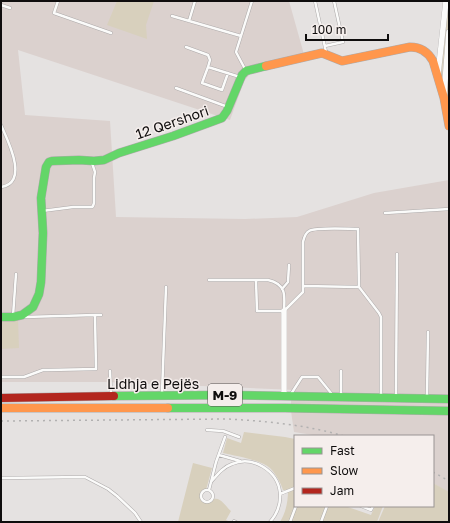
<svg xmlns="http://www.w3.org/2000/svg" width="450" height="523" font-family="'Golos Text',sans-serif">
<rect width="100%" height="100%" fill="#e5e2e1"/>
<path fill="#dbd1ce" d="M1,1H289L305,58L251,73L244,81L230,120L18,50L25,115L110,121L116,217L245,219L297,217L374,193L449,180V493L433,483V436H319L294,432L291,411V401L295,390L105,382H1Z"/>
<path fill="#d8d0bd" d="M117,1H154L146,25L147,39L107,25Z
M446,1H449V126L437,76Z
M1,319H18L19,348L1,349Z
M244,432L285,437L295,439V506H345L371,515L375,506H383L377,522H280C286,512 288,502 288,490H283C281,483 275,473 270,468C261,460 236,456 223,453L227,438L241,443Z
M193,463L212,468L206,490C199,494 200,501 208,503C210,502 212,500 214,499C221,497 226,507 231,511L226,520L230,522H178Z
M433,483L449,492V522H378L385,506H433Z"/>
<g fill="none" stroke-linecap="round" stroke-linejoin="round">
<g stroke="#adaaaa" stroke-width="3.5">
<path id="lane" d="M58,1L54,13L111,33
M315,1L326,52
M1,5L10,8
M172,16L241,36
M189,21L195,1
M325,46L343,42L334,1
M186,47L208,55L210,60L208,67
M245,69L236,52L252,1
M228,73L222,90L202,83L208,67L240,77
M176,88L228,107
M1,125C7,139 30,183 1,187
M42,211L73,207H92L93,206L94,203V178L95,172L92,163
M385,213L449,209
M209,280H268C286,284 285,295 284,310
M256,280L257,311H284L303,292V242C304,238 305,233 309,231C316,227 348,229 358,229L359,287L303,286
M359,287L379,313L381,317V395
M282,289L288,282L289,265
M95,315H101
M13,316L16,274
M110,371L111,393
M1,377H24L43,370H48L96,369L95,315L25,317
M162,393L166,287
M291,394L302,377H318L331,393
M341,395V371
M396,396L397,254
M427,396L428,332
M207,430L223,431L239,437
M219,455L240,461
M1,478L85,477L108,489L117,496L135,513L141,522
M211,482C217,475 223,467 232,464C253,455 278,471 280,493C281,504 277,514 270,522
M201 496a6 6 0 1 1 12 0a6 6 0 1 1-12 0Z
M209,490L216,462L225,437
M280,494L295,488
M361,506L371,510L373,506
M234,521L236,522
M290,522L296,506
M321,522L327,506"/>
</g>
<g stroke="#adaaaa" stroke-width="6">
<path id="street" d="M438,74L446,1
M444,94L449,32
M284,311V396"/>
</g>
<g stroke="#adaaaa" stroke-width="9">
<path id="fast" d="M1,317H13L22,315L33,307L39,294L41,282L43,233L41,198L46,167L49,162L52,161L79,160L94,161L104,160L119,153L173,136L222,118L227,111L242,75L246,71L266,66
M114,396L226,395L449,399
M168,408H285L449,411"/>
</g>
<g stroke="#adaaaa" stroke-width="9">
<path id="slow" d="M266,66L322,53L342,61L410,47C420,47 428,52 433,61L444,98L449,126
M1,408H168"/>
</g>
<g stroke="#adaaaa" stroke-width="9">
<path id="jam" d="M1,398L114,396"/>
</g>
<use href="#lane" stroke="#fbfbfa" stroke-width="2.5"/>
<use href="#street" stroke="#fbfbfa" stroke-width="5.5"/>
<use href="#fast" stroke="#63d668" stroke-width="8"/>
<use href="#slow" stroke="#ff974d" stroke-width="8"/>
<use href="#jam" stroke="#b3261e" stroke-width="8"/>
<path stroke="#b2b1b1" stroke-width="1.5" stroke-dasharray="2 4" stroke-linecap="butt" d="M1,421L227,419C267,421 306,425 344,436
M433,472L449,481"/>
</g>
<g text-anchor="middle" dominant-baseline="central" stroke-width="3" stroke-linejoin="round" paint-order="stroke">
<rect fill="#f5eeec" stroke="#545050" stroke-width="1" x="208" y="384" width="34" height="22" rx="3"/>
<g font-size="13" font-weight="bold" fill="#0f0d0d">
<text x="225" y="395">M-9</text>
</g>
<g font-size="14" fill="#0f0d0d" stroke="#f5eeec">
<text transform="translate(172 122) rotate(-19)">12 Qershori</text>
<text x="153" y="383">Lidhja e Pejës</text>
</g>
</g>
<rect width="450" height="523" fill="none" stroke="#0f0d0d" stroke-width="4"/>
<rect x="294" y="435" width="140" height="72" fill="#f5eeec" stroke="#999493"/>
<rect x="302" y="448" width="20" height="6" fill="#63d668" stroke="#999493"/>
<text x="330" y="455" font-size="12" fill="#0f0d0d">Fast</text>
<rect x="302" y="468" width="20" height="6" fill="#ff974d" stroke="#999493"/>
<text x="330" y="475" font-size="12" fill="#0f0d0d">Slow</text>
<rect x="302" y="488" width="20" height="6" fill="#b3261e" stroke="#999493"/>
<text x="330" y="495" font-size="12" fill="#0f0d0d">Jam</text>
<path d="M306 34v6h82v-6" fill="none" stroke="#0f0d0d" stroke-width="2"/>
<text x="312" y="34" font-size="12" fill="#0f0d0d" stroke="#f5eeec" stroke-width="3" paint-order="stroke">100 m</text>
</svg>
